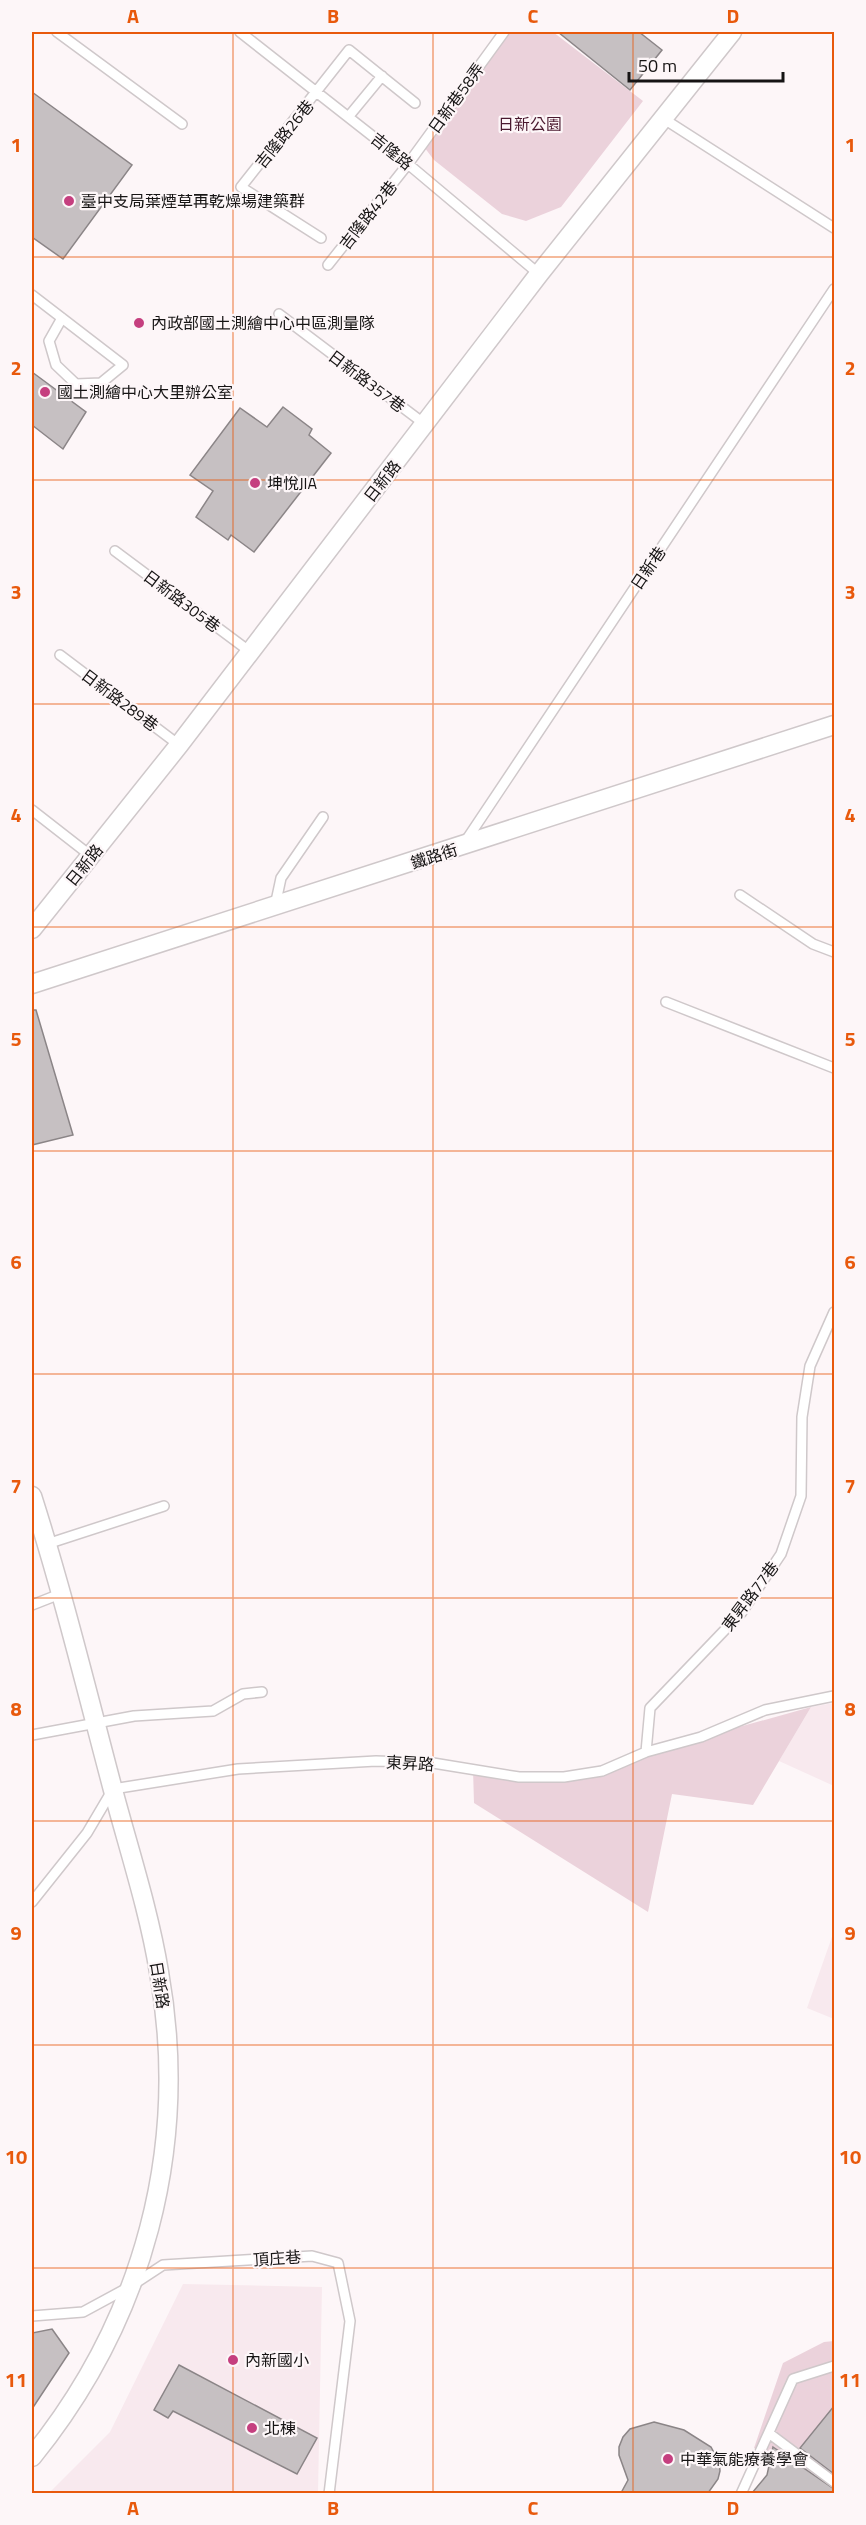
<svg xmlns="http://www.w3.org/2000/svg" width="866" height="2525" font-family="'Titillium Web','Noto Sans TC',sans-serif">
<rect width="100%" height="100%" fill="#fdf6f8"/>
<path fill="#f8e9ee" d="M834,1703V1786L779,1761L811,1707Z
M834,1931V2019L807,2008Z
M183,2284L322,2287L318,2493L48,2494L110,2432Z"/>
<path fill="#ebd2db" d="M508,32H553L643,101L561,207L526,221L502,214L434,160L421,143Z
M811,1707L753,1805L672,1794L648,1912L474,1803L473,1769L563,1776Z
M834,2341V2491L754,2448L783,2363L824,2342Z"/>
<path fill="#c6c0c2" stroke="#8b8587" stroke-width="1.5" d="M558,32H639L662,50L630,90Z
M32,92L132,165L63,259L32,237Z
M32,372L86,412L63,449L32,425Z
M283,407L312,429L309,435L331,453L254,552L231,535L228,540L196,517L213,491L190,475L240,408L267,427Z
M32,1010H36L73,1135L32,1145Z
M52,2329L69,2353L32,2409V2333Z
M179,2365L317,2438L297,2474L173,2411L168,2418L154,2410Z
M834,2406V2474L800,2448Z
M654,2422L684,2430L711,2447L719,2462L720,2471L718,2479L708,2493H621L628,2480L619,2455V2447L623,2437L630,2429Z
M773,2447L834,2489V2493H752L767,2475Z"/>
<g fill="none" stroke-linecap="round" stroke-linejoin="round">
<g stroke="#cfc8ca" stroke-width="12">
<path id="service" d="M57,32L182,124
M240,32L408,164L539,274
M349,116L382,76
M664,119L834,228
M321,238L241,187L349,50L415,103
M328,265L408,164L504,32
M32,295L123,365L101,383L76,384L56,365L49,341L62,318
M279,314L426,425
M115,551L249,651
M60,655L179,745
M32,810L91,856
M465,842L834,289
M740,895L813,944L834,952
M275,906L281,878L323,817
M666,1002L834,1068
M47,1544L164,1506
M32,1605L60,1594
M32,1735L134,1716L213,1711L243,1694L262,1692
M646,1752L650,1708L742,1612L781,1554L801,1496L802,1417L810,1366L834,1312
M32,1902L87,1833L113,1789L238,1769L376,1761L433,1763L519,1777H564L602,1771L646,1752L701,1737L765,1710L834,1696
M32,2316L83,2312L131,2286L163,2265L312,2256L338,2263L350,2321L329,2494
M770,2434L834,2482
M741,2494L793,2379L834,2366"/>
</g>
<g stroke="#cfc8ca" stroke-width="21">
<path id="minor" d="M32,929L179,745L539,274L732,32
M32,984L834,725
M32,1496C63,1593 87,1692 113,1790C129,1850 149,1911 159,1972C190,2147 144,2319 32,2457"/>
</g>
<use href="#service" stroke="#fff" stroke-width="9"/>
<use href="#minor" stroke="#fff" stroke-width="18"/>
</g>
<path fill="none" stroke="#e8590c" stroke-width="1.5" stroke-opacity="0.55" d="M233,32V2494M433,32V2494M633,32V2494M32,257H834M32,480H834M32,704H834M32,927H834M32,1151H834M32,1374H834M32,1598H834M32,1821H834M32,2045H834M32,2268H834"/>
<g fill="#c53f7f" stroke="#fdf6f8" stroke-width="2">
<circle cx="69" cy="201" r="6"/>
<circle cx="139" cy="323" r="6"/>
<circle cx="45" cy="392" r="6"/>
<circle cx="255" cy="483" r="6"/>
<circle cx="233" cy="2360" r="6"/>
<circle cx="252" cy="2428" r="6"/>
<circle cx="668" cy="2459" r="6"/>
</g>
<g text-anchor="middle" dominant-baseline="central" stroke-width="4.5" stroke-linejoin="round" paint-order="stroke">
<g font-size="16" fill="#161414" stroke="#fdf6f8">
<text transform="translate(456 98) rotate(-54)">日新巷58弄</text>
<text transform="translate(284 134) rotate(-51)">吉隆路26巷</text>
<text transform="translate(392 151) rotate(39)">吉隆路</text>
<text transform="translate(368 215) rotate(-52)">吉隆路42巷</text>
<text transform="translate(367 381) rotate(37)">日新路357巷</text>
<text transform="translate(382 481) rotate(-52)">日新路</text>
<text transform="translate(648 568) rotate(-56)">日新巷</text>
<text transform="translate(182 601) rotate(37)">日新路305巷</text>
<text transform="translate(120 700) rotate(37)">日新路289巷</text>
<text transform="translate(434 856) rotate(-18)">鐵路街</text>
<text transform="translate(84 865) rotate(-51)">日新路</text>
<text transform="translate(750 1596) rotate(-53)">東昇路77巷</text>
<text transform="translate(410 1763) rotate(3)">東昇路</text>
<text transform="translate(160 1985) rotate(81)">日新路</text>
<text transform="translate(277 2258) rotate(-4)">頂庄巷</text>
</g>
<g font-size="16" fill="#4a192f" stroke="#fdf6f8">
<text x="530" y="124">日新公園</text>
</g>
<g font-size="16" fill="#161414" stroke="#fdf6f8" text-anchor="start">
<text x="81" y="201">臺中支局葉煙草再乾燥場建築群</text>
<text x="151" y="323">內政部國土測繪中心中區測量隊</text>
<text x="57" y="392">國土測繪中心大里辦公室</text>
<text x="267" y="483">坤悅JIA</text>
<text x="245" y="2360">內新國小</text>
<text x="264" y="2428">北棟</text>
<text x="680" y="2459">中華氣能療養學會</text>
</g>
</g>
<rect width="866" height="2525" fill="none" stroke="#fdf6f8" stroke-width="66"/>
<path d="M629 72v9h154v-9" fill="none" stroke="#161414" stroke-width="3"/>
<text x="638" y="72" font-size="18" fill="#161414" stroke="#fdf6f8" stroke-width="4.5" paint-order="stroke">50 m</text>
<rect x="33" y="33" width="800" height="2459" fill="none" stroke="#e8590c" stroke-width="2"/>
<g font-size="20" text-anchor="middle" font-weight="bold" fill="#e8590c">
<text x="133" y="23">A</text>
<text x="333" y="23">B</text>
<text x="533" y="23">C</text>
<text x="733" y="23">D</text>
<text x="16" y="152">1</text>
<text x="850" y="152">1</text>
<text x="16" y="375">2</text>
<text x="850" y="375">2</text>
<text x="16" y="599">3</text>
<text x="850" y="599">3</text>
<text x="16" y="822">4</text>
<text x="850" y="822">4</text>
<text x="16" y="1046">5</text>
<text x="850" y="1046">5</text>
<text x="16" y="1269">6</text>
<text x="850" y="1269">6</text>
<text x="16" y="1493">7</text>
<text x="850" y="1493">7</text>
<text x="16" y="1716">8</text>
<text x="850" y="1716">8</text>
<text x="16" y="1940">9</text>
<text x="850" y="1940">9</text>
<text x="16" y="2164">10</text>
<text x="850" y="2164">10</text>
<text x="16" y="2387">11</text>
<text x="850" y="2387">11</text>
<text x="133" y="2515">A</text>
<text x="333" y="2515">B</text>
<text x="533" y="2515">C</text>
<text x="733" y="2515">D</text>
</g>
</svg>
